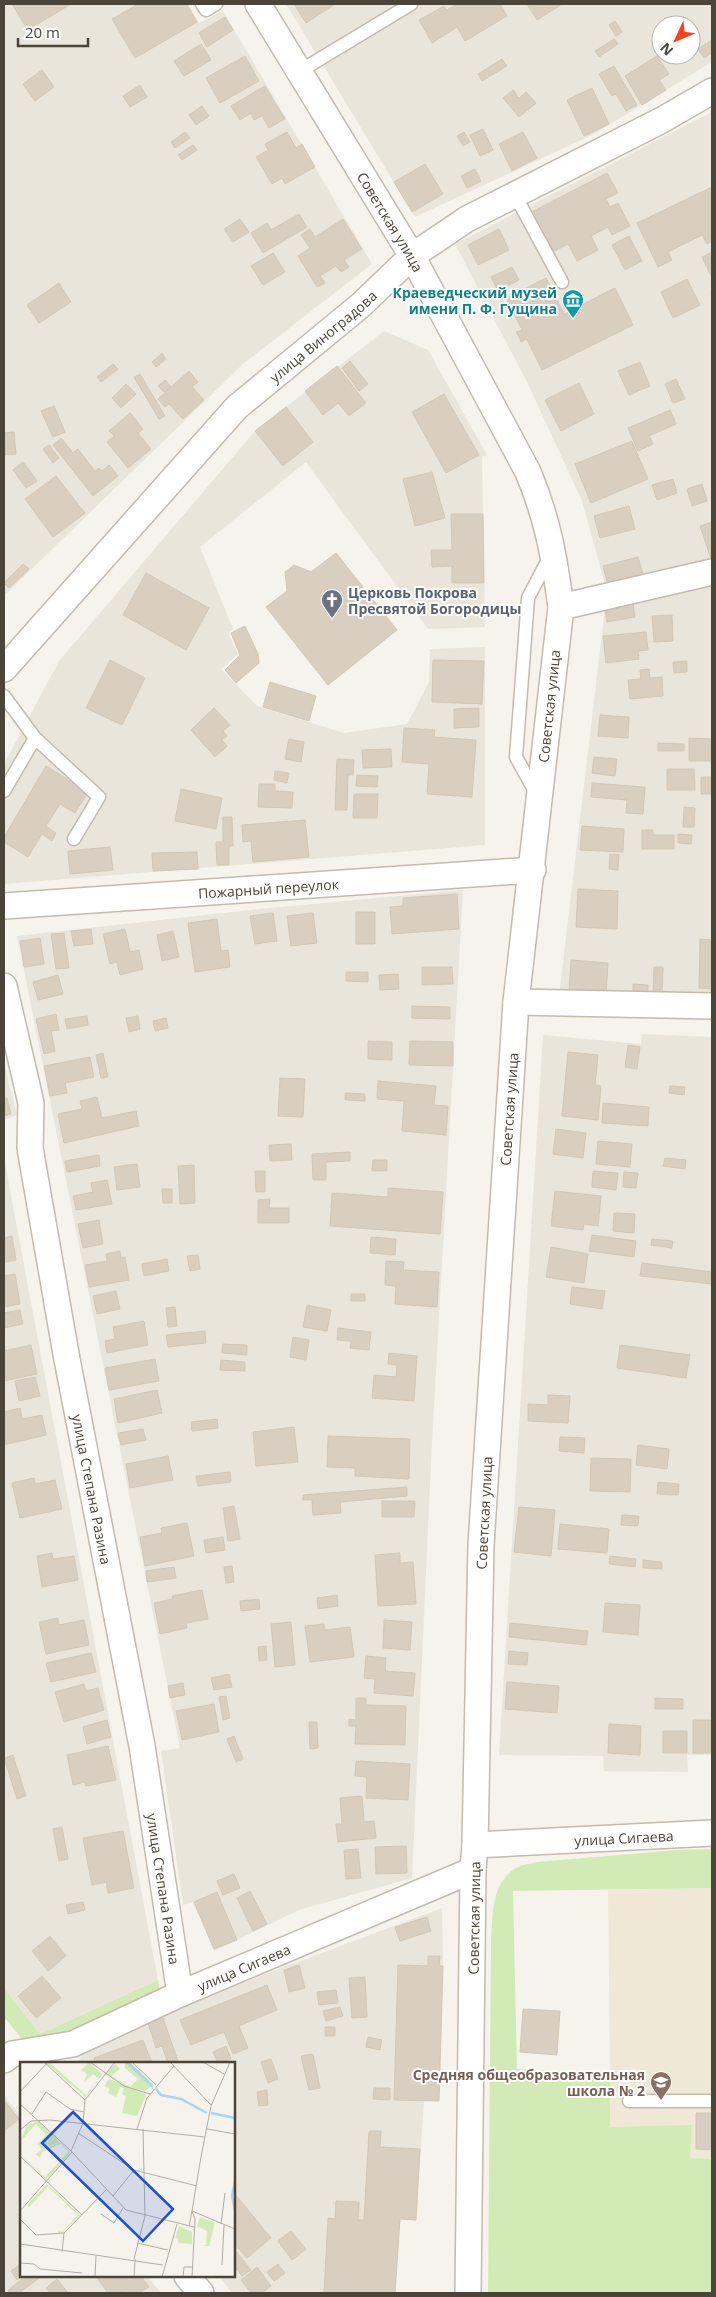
<svg xmlns="http://www.w3.org/2000/svg" width="716" height="2297" font-family="'Open Sans',sans-serif">
<rect width="100%" height="100%" fill="#f6f3ec"/>
<path fill="#eae5da" fill-rule="evenodd" d="M4,4H186L199,23L223,11L372,264L243,364L4,596Z
M286,4H712V62L594,134L415,217ZM661,25H691V55H661Z
M712,112V286L710,288L712,292V559L606,588L582,501L527,382L455,244Z
M384,331L428,350L487,455L482,457L485,627L428,629L306,462L200,547L233,629L228,633L238,654L221,669L257,706L344,733L407,724L429,682L430,649L485,647V845L4,884V764L59,661L255,431Z
M712,582V992H696L695,1002L559,996L605,608Z
M463,890L432,1442L412,1878L299,1910L214,1951L193,1902L183,1905L161,1751L180,1748L17,936L250,910Z
M642,1034L712,1037V1755H687L688,1772L604,1771L603,1756L499,1755L543,1035L641,1044Z
M4,1063L17,1115L4,1120Z
M4,1158L158,1980L40,2034L4,1988Z
M442,1908L443,1966L439,2101H424L416,2220L400,2219L395,2293H232L219,2276H234V2063H77L91,2039Z
M4,2095L21,2117V2276H147L161,2293H4Z"/>
<path fill="#efe8d6" d="M712,1888V2293H607L610,2075L608,1890Z"/>
<path fill="#d2eab5" d="M712,1849V1888L513,1891L517,2069L610,2075V2127L692,2125L690,2158L712,2159V2293H488L491,1942C493,1916 490,1887 514,1869C520,1865 530,1864 537,1862L678,1850Z
M158,1980L160,1991L29,2048L4,2017V1988L40,2034Z"/>
<path fill="#d8cfc1" stroke="#d3c7b4" d="M12,4H71L28,30Z
M138,4H187L197,22L135,58L112,19Z
M294,4H335L306,23Z
M458,4H500L507,16L465,41L457,27L432,43L419,20L444,6L447,10Z
M527,4H562L537,20Z
M225,17L233,30L207,47L199,33Z
M615,21L622,32L616,36L609,25Z
M691,31L700,46L691,52Z
M614,39L618,44L599,57L595,51Z
M712,40V53L704,58L698,49Z
M201,44L211,60L184,76L174,61Z
M245,56L259,81L220,103L206,78Z
M657,56L669,74L659,80L666,90L642,105L625,76Z
M502,59L507,66L482,81L478,74Z
M614,66L637,105L626,111L616,94L612,96L599,74Z
M42,70L54,87L35,101L23,84Z
M140,85L147,97L130,107L123,96Z
M265,86L285,119L269,128L262,116L254,120L251,113L240,120L231,106Z
M592,88L609,124L584,136L567,100Z
M513,90L519,98L526,92L536,103L519,117L503,98Z
M202,106L209,116L196,125L189,115Z
M483,129L493,150L480,156L470,135Z
M185,132L190,138L175,148L171,142Z
M287,132L296,148L302,144L315,167L285,184L282,178L272,184L256,157L268,150L265,144Z
M464,132L470,142L463,146L457,136Z
M523,132L537,158L512,171L499,144Z
M193,145L197,150L182,160L178,155Z
M425,164L443,194L412,212L394,182Z
M475,169L481,181L467,188L461,176Z
M607,173L618,193L606,199L610,207L618,203L630,226L612,235L608,227L591,236L598,250L577,261L568,244L543,257L522,217Z
M712,187V241L707,244L702,235L668,252L672,260L658,267L637,223Z
M299,214L307,227L263,253L251,233L267,223L271,230Z
M240,219L249,232L233,242L224,229Z
M343,219L362,249L344,260L349,267L341,272L336,266L320,276L325,283L317,287L298,256L310,248L301,235L310,229L315,237Z
M499,229L509,250L478,265L468,245Z
M629,236L642,261L625,270L612,245Z
M712,252V278L702,257Z
M273,253L285,272L263,285L251,266Z
M512,267L519,280L498,291L491,277Z
M546,278L564,314L615,288L633,325L542,370L527,339L521,342L519,337L516,332L522,330L506,298Z
M687,279L700,305L673,318L661,292Z
M59,283L71,302L39,323L27,305Z
M162,353L166,359L156,367L152,362Z
M350,361L368,384L359,391L342,368Z
M640,362L650,386L629,395L618,371Z
M113,364L118,369L101,382L97,377Z
M337,366L366,403L349,416L338,403L323,415L305,391Z
M189,371L198,382L192,387L204,400L183,419L169,404L165,407L158,399Z
M140,374L165,416L159,419L134,377Z
M676,379L685,399L673,403L665,384Z
M165,380L171,387L164,392L158,386Z
M579,383L594,414L561,431L545,400Z
M126,384L136,394L121,408L112,398Z
M444,394L479,455L446,473L412,412Z
M54,406L65,432L53,437L41,411Z
M286,407L313,442L283,466L255,431Z
M670,410L676,424L649,436L653,444L638,451L628,428Z
M130,413L143,429L138,433L151,449L128,468L107,442L114,436L109,431Z
M14,432L16,454L4,455V433Z
M61,438L73,453L78,449L95,471L99,468L102,471L109,465L118,476L93,496L53,445Z
M632,441L648,479L591,503L575,464Z
M49,445L59,458L53,463L43,449Z
M23,462L37,481L26,488L13,470Z
M432,472L445,518L415,526L403,479Z
M56,476L85,513L53,537L25,499Z
M673,479L677,493L657,500L652,485Z
M702,484L707,501L692,506L687,489Z
M629,506L635,529L600,538L594,516Z
M451,514H483L484,583H452V566L432,567L431,550H452Z
M712,522V558L711,559L700,526Z
M336,553L397,630L328,685L266,607L287,591L285,572L294,565L311,572Z
M638,557L644,577L608,585L603,566Z
M23,564L29,569L9,588L4,583Z
M146,573L209,608L186,650L123,615Z
M633,604L635,617L607,622L605,608Z
M672,615L673,641L654,642L652,616Z
M245,626L258,654L259,663L236,683L225,670L240,655L231,633Z
M646,632L648,650L638,651L639,659L606,663L603,636Z
M110,660L145,678L122,725L86,708Z
M433,660L484,661L482,704L432,702Z
M687,661V672L674,673L673,662Z
M649,669L650,678L662,677L663,696L630,699L628,680L641,679L640,670Z
M270,682L316,696L309,721L263,707Z
M214,708L230,725L223,731L227,736L222,740L227,746L215,757L191,730Z
M479,708V727L454,728V709Z
M600,715L629,717L628,738L598,736Z
M404,728L435,730L434,737L476,740L472,797L427,794L429,764L402,762Z
M689,738L712,739V761H689Z
M289,739L304,742L301,762L285,759Z
M658,743L684,744V751H658Z
M391,749L392,767L363,768L362,750Z
M594,757L617,759L615,776L592,773Z
M337,759L354,760L353,775H348L347,810H335Z
M46,766L88,792L75,813L60,804L46,826L56,833L52,841L42,834L28,857L4,842V837Z
M667,769H694L695,790H667Z
M275,771L289,773L287,783L274,780Z
M357,775L378,776L377,787L356,786Z
M701,777H712V794H701Z
M592,783L645,787L643,814L626,813L627,800L591,797Z
M259,784H275V791L293,792L292,808L258,807Z
M181,789L222,798L216,829L175,821Z
M354,794H378L377,818H353Z
M684,807L695,808L694,827H683Z
M223,817H232L233,846H229V865H217L216,842H223Z
M305,820L309,857L253,862L251,841L243,842L242,825Z
M582,826L624,829L623,852L580,850Z
M642,830H653V835H674V849H642Z
M678,834L692,835L691,844L678,843Z
M110,847L113,870L70,874L68,851Z
M197,852L198,869L153,871L152,853Z
M610,854L619,855L618,870L609,869Z
M578,889L618,891L617,929L576,927Z
M457,894L459,929L392,934L390,907L403,906V898Z
M356,912H375V944H356Z
M273,913L277,941L255,944L250,916Z
M313,913L317,943L291,946L287,916Z
M217,919L221,951L228,950L230,967L195,972L188,923Z
M91,929L93,944L74,946L71,931Z
M125,929L130,952L139,950L143,969L120,975L117,962L110,964L103,934Z
M173,931L179,957L162,961L157,935Z
M64,933L69,968L56,969L51,934Z
M40,938L44,964L24,967L20,941Z
M700,939L712,940V989L699,988Z
M571,960L608,963L606,994L569,992Z
M422,967H452L453,984L422,985Z
M654,967H663L662,993H653Z
M346,972H368V982L346,981Z
M398,974L399,989L380,990L379,975Z
M58,975L63,994L38,1000L33,982Z
M633,984L648,985V997L633,996Z
M412,1006L450,1007V1019L412,1018Z
M56,1014L59,1030L51,1031L55,1051L44,1054L36,1019Z
M87,1016L88,1025L67,1029L65,1019Z
M138,1016L140,1029L129,1032L126,1018Z
M166,1018L168,1028L155,1031L153,1021Z
M368,1041L392,1042V1060L368,1059Z
M410,1041L453,1042V1066L409,1065Z
M628,1045L640,1047L637,1069L625,1067Z
M568,1052L598,1055L595,1085L601,1086L598,1120L562,1116Z
M103,1053L108,1077L101,1078L96,1055Z
M90,1057L94,1077L65,1083L67,1093L50,1096L44,1066Z
M280,1078L305,1079L303,1117L278,1116Z
M378,1081L436,1086L434,1105L448,1106L446,1135L402,1131L404,1101L377,1099Z
M670,1086L685,1087L684,1095L669,1093Z
M345,1093L365,1094V1101L345,1100Z
M97,1097L102,1118L136,1111L139,1126L64,1143L58,1114L82,1109L80,1101Z
M7,1098L11,1114L4,1116V1099Z
M603,1103L649,1107L648,1126L602,1123Z
M556,1129L586,1133L583,1158L553,1154Z
M598,1141L632,1144L630,1167L596,1164Z
M291,1144L292,1160L270,1161L269,1145Z
M350,1152V1161L326,1162V1180H313L312,1154Z
M99,1155L100,1166L67,1172L65,1161Z
M665,1158L686,1160L685,1169L663,1166Z
M373,1160H387V1171H372Z
M137,1164L140,1187L117,1190L114,1167Z
M194,1165L195,1203L180,1204L178,1166Z
M255,1171H265V1192H256Z
M593,1171L618,1173L616,1190L592,1187Z
M624,1172L638,1173L636,1188L623,1187Z
M107,1180L112,1204L76,1210L73,1196L93,1192L91,1183Z
M388,1188L443,1192L440,1234L330,1226L332,1193L388,1197Z
M162,1189H172V1203H163Z
M555,1191L601,1196L598,1226L584,1224L583,1230L551,1226Z
M270,1199L269,1208H289V1223H258V1200Z
M614,1213L635,1214L634,1233L613,1231Z
M99,1220L103,1244L83,1248L78,1224Z
M592,1235L636,1241L634,1257L589,1251Z
M12,1236L16,1260L4,1262V1238Z
M371,1237L396,1239L395,1255L370,1253Z
M652,1239L673,1241L672,1248L651,1245Z
M551,1247L588,1254L584,1283L546,1277Z
M120,1251L121,1258L125,1257L129,1280L89,1287L85,1265L107,1261L106,1254Z
M198,1255L200,1269L190,1271L187,1256Z
M167,1259L169,1271L144,1276L142,1264Z
M386,1261L404,1262L403,1270L439,1272L437,1307L395,1304L396,1286L385,1285Z
M642,1263L712,1272V1284L640,1276Z
M15,1274L20,1304L4,1307V1276Z
M572,1287L605,1291L602,1309L570,1304Z
M116,1291L120,1309L97,1314L93,1296Z
M351,1294H365V1301H351Z
M307,1305L331,1310L327,1331L303,1327Z
M175,1307L177,1326L168,1327L166,1308Z
M20,1310L23,1324L4,1328V1313Z
M144,1321L148,1345L107,1353L105,1341L115,1339L113,1327Z
M338,1328L371,1332L369,1350L350,1348L351,1341L337,1340Z
M205,1331L206,1343L168,1347L166,1335Z
M293,1337L309,1340L306,1360L290,1357Z
M223,1344L247,1345V1355L222,1353Z
M31,1345L37,1374L4,1381V1351Z
M620,1345L690,1355L686,1378L617,1368Z
M389,1353L417,1356L414,1401L372,1398L374,1375L396,1377L397,1365L388,1364Z
M155,1359L159,1381L109,1390L105,1368Z
M221,1360L245,1362V1371L220,1370Z
M35,1377L40,1396L19,1401L15,1381Z
M157,1390L162,1413L118,1423L114,1399Z
M548,1395L570,1396L568,1423L528,1421V1404L548,1405Z
M20,1408L22,1419L42,1415L46,1435L4,1445V1412Z
M217,1419L218,1428L192,1431L191,1422Z
M294,1427L298,1462L256,1466L253,1432Z
M143,1429L146,1440L121,1445L118,1433Z
M328,1436L410,1439L409,1479L355,1476V1468L327,1467Z
M560,1437L585,1438L584,1453L559,1451Z
M638,1445L669,1449L667,1469L636,1465Z
M168,1456L173,1480L130,1488L126,1464Z
M591,1458L631,1459L630,1492L590,1491Z
M230,1472L231,1482L198,1486L196,1476Z
M34,1478L35,1484L55,1480L62,1509L20,1518L12,1483Z
M658,1482L679,1484L678,1495L657,1494Z
M407,1487V1496L340,1502L341,1513L313,1515L312,1500H303V1495Z
M382,1501H415L414,1517H382Z
M234,1506L240,1539L228,1541L223,1508Z
M519,1507L555,1510L551,1556L514,1552Z
M622,1515L639,1516L638,1526L621,1525Z
M187,1523L194,1556L145,1566L140,1537L162,1533L161,1528Z
M560,1524L609,1529L607,1553L558,1549Z
M223,1537L225,1550L206,1553L204,1540Z
M52,1553L53,1559L74,1556L78,1580L42,1587L37,1556Z
M400,1553V1563L413,1562L416,1604L378,1606L375,1555Z
M610,1556L636,1559L635,1567L609,1564Z
M643,1560L662,1562V1569L643,1568Z
M232,1566L234,1582L226,1583L224,1567Z
M174,1567L176,1578L147,1582L146,1571Z
M202,1590L208,1619L186,1623L187,1628L160,1634L154,1603L173,1599L172,1596Z
M337,1595L338,1606L318,1609L317,1598Z
M259,1599L260,1609L241,1611L240,1601Z
M605,1603L640,1605L638,1635L603,1632Z
M58,1618L59,1625L84,1620L89,1645L46,1654L39,1622Z
M384,1620L412,1622L410,1650L383,1648Z
M291,1622L295,1665L275,1667L271,1624Z
M510,1623L588,1631L586,1645L509,1637Z
M324,1624L325,1630L350,1627L354,1657L310,1662L305,1626Z
M266,1646L267,1660L259,1661L258,1647Z
M509,1651L528,1653L527,1665L508,1664Z
M91,1653L96,1672L51,1682L46,1663Z
M366,1656L386,1658L385,1671L415,1673L413,1696L374,1693L375,1679L364,1678Z
M229,1674L232,1687L214,1690L211,1678Z
M507,1682L559,1686L557,1713L505,1709Z
M183,1683L185,1695L170,1698L168,1686Z
M84,1684L86,1691L98,1688L104,1710L64,1722L55,1692Z
M226,1696L230,1718L223,1720L219,1697Z
M356,1698H366V1705L406,1706L405,1745L355,1744L356,1726H349V1719L356,1720Z
M655,1698L683,1699V1709H655Z
M214,1704L219,1732L182,1740L176,1711Z
M107,1720L111,1737L87,1744L83,1727Z
M693,1720H712V1753H693Z
M309,1722H317L318,1748L310,1749Z
M609,1724L641,1726L640,1755L608,1753Z
M663,1731H687V1753H663Z
M234,1736L243,1759L236,1762L227,1739Z
M108,1746L116,1780L86,1786L85,1782L73,1785L67,1755Z
M13,1755L26,1796L17,1799L4,1758Z
M356,1761L410,1764L408,1800L366,1798L367,1777L355,1776Z
M362,1796L364,1822L374,1821L376,1838L338,1842L336,1824H342L340,1798Z
M62,1827L68,1859L59,1861L53,1829Z
M123,1831L134,1888L108,1893L106,1882L92,1885L83,1838Z
M406,1846L407,1873L376,1874L375,1847Z
M358,1849L361,1878L346,1879L344,1850Z
M234,1874L240,1888L223,1895L217,1881Z
M250,1891L267,1924L253,1931L237,1898Z
M217,1892L237,1940L214,1949L194,1902Z
M83,1902L85,1910L68,1914L66,1905Z
M427,1917L431,1931L400,1941L395,1927Z
M50,1936L66,1956L48,1971L32,1951Z
M428,1956H440L439,1966H443L439,2101L394,2100L398,1965L428,1966Z
M299,1965L305,1988L289,1992L284,1970Z
M42,1976L61,1998L36,2018L18,1996Z
M365,1977L367,2017L352,2018L349,1978Z
M267,1985L277,2010L239,2026L248,2048L233,2054L224,2032L191,2045L180,2020Z
M336,1990L338,2003L319,2005L317,1992Z
M340,2007L343,2016L326,2021L323,2011Z
M523,2009L560,2011L557,2055L520,2052Z
M163,2018L178,2061L171,2063H168L162,2046L156,2048L148,2023Z
M325,2027H335V2036H325Z
M368,2037L382,2040L380,2050L366,2047Z
M143,2040L152,2063H95L94,2058Z
M226,2046L231,2059L218,2063L213,2052Z
M313,2054L320,2088L309,2090L301,2056Z
M271,2059L278,2079L268,2083L261,2062Z
M374,2088H390V2100L373,2099Z
M267,2090L268,2105L259,2106L257,2092Z
M4,2100L19,2119L4,2131Z
M696,2113H712V2150L696,2149Z
M369,2131H381L380,2147L420,2149L416,2220L400,2219L395,2293H324L328,2218L335,2219L336,2201L359,2202L358,2220H364Z
M235,2194L271,2238L247,2258L234,2243Z
M291,2231L306,2249L292,2260L278,2241Z
M234,2249L251,2270L242,2276L234,2266Z
M21,2264L23,2276L17,2280L11,2271Z
M278,2264L285,2273L274,2281L267,2272Z
M257,2267L271,2286L262,2293H251L241,2280Z
M26,2276H42L19,2293H10L8,2290Z
M96,2276H141L149,2287L139,2293H122L121,2291L117,2293H108Z
M57,2279L68,2293H50L46,2288Z"/>
<g fill="none" stroke-linecap="round" stroke-linejoin="round">
<g stroke="#c2bbae" stroke-width="15">
<path id="lane" d="M202,4L206,10L216,4
M300,71L411,4
M515,195L562,282
M4,696L35,738L4,791
M35,738L99,797L74,839
M537,795L516,757L528,598L550,556
M629,2101H712"/>
</g>
<g stroke="#c2bbae" stroke-width="28">
<g id="street">
<path id="s1" d="M258,4L412,256L528,472C548,520 554,556 561,607L516,1002L481,1545L475,1845L473,1870L468,2293"/>
<path d="M561,607L712,572"/>
<path id="s2" d="M4,669L237,407L361,305L412,256L467,219L662,120L712,91"/>
<path id="s3" d="M4,906L533,870"/>
<path id="s4" d="M4,986L31,1103L30,1148L66,1354L142,1746L180,1994"/>
<path d="M516,1002L712,1006"/>
<path id="s5" d="M475,1845L712,1833"/>
<path id="s6" d="M4,2060L12,2054L73,2044L180,1994L473,1870"/>
<path d="M187,2276L201,2293"/>
</g>
</g>
<use href="#lane" stroke="#fff" stroke-width="12"/>
<use href="#street" stroke="#fff" stroke-width="25"/>
</g>
<defs>
<g id="museum-pin" transform="scale(1.125)"><path d="M0 17L-7.5 6A9.5 9.5 0 1 1 7.5 6Z" fill="#0f9aa8" stroke="#fff"/><path d="M0-6L6-3V-2H-6V-3ZM-5-1h2V3h-2ZM-1-1h2V3h-2ZM3-1h2V3H3ZM-6 4H6V6H-6Z" fill="#fff"/></g>
<g id="church-pin" transform="scale(1.125)"><path d="M0 17L-7.5 6A9.5 9.5 0 1 1 7.5 6Z" fill="#6b7280" stroke="#fff"/><path d="M-1.2-6h2.4v3.5h3.3v2.4h-3.3V6h-2.4V-.1h-3.3v-2.4h3.3Z" fill="#fff"/></g>
<g id="school-pin" transform="scale(1.125)"><path d="M0 17L-7.5 6A9.5 9.5 0 1 1 7.5 6Z" fill="#8d6e63" stroke="#fff"/><path d="M0-5L7-2L0 1L-7-2ZM-4 1L0 2.5L4 1V4Q0 6-4 4Z" fill="#fff"/></g>
</defs>
<g fill-rule="evenodd">
<use href="#museum-pin" x="573" y="300"/>
<use href="#church-pin" x="332" y="600"/>
<use href="#school-pin" x="661" y="2082"/>
</g>
<g text-anchor="middle" dominant-baseline="central" stroke-width="4" stroke-linejoin="round" paint-order="stroke">
<g font-size="14" fill="#4b4439" stroke="#fff">
<text stroke="none"><textPath href="#s1" startOffset="255">Советская улица</textPath></text>
<text stroke="none"><textPath href="#s2" startOffset="462">улица Виноградова</textPath></text>
<text transform="translate(549 706) rotate(-84)">Советская улица</text>
<text stroke="none"><textPath href="#s3" startOffset="265">Пожарный переулок</textPath></text>
<text transform="translate(509 1109) rotate(-86)">Советская улица</text>
<text stroke="none"><textPath href="#s4" startOffset="512">улица Степана Разина</textPath></text>
<text transform="translate(484 1513) rotate(-87)">Советская улица</text>
<text stroke="none"><textPath href="#s5" startOffset="149">улица Сигаева</textPath></text>
<text stroke="none"><textPath href="#s4" startOffset="918">улица Степана Разина</textPath></text>
<text transform="translate(474 1918) rotate(-89)">Советская улица</text>
<text stroke="none"><textPath href="#s6" startOffset="259">улица Сигаева</textPath></text>
</g>
<g font-size="14" font-weight="bold" fill="#0d838f" stroke="#fff" text-anchor="end">
<text x="557" y="292">Краеведческий музей<tspan x="557" dy="16">имени П. Ф. Гущина</tspan></text>
</g>
<g font-size="14" font-weight="bold" fill="#5b616d" stroke="#fff" text-anchor="start">
<text x="348" y="592">Церковь Покрова<tspan x="348" dy="16">Пресвятой Богородицы</tspan></text>
</g>
<g font-size="14" font-weight="bold" fill="#785e54" stroke="#fff" text-anchor="end">
<text x="645" y="2074">Средняя общеобразовательная<tspan x="645" dy="16">школа № 2</tspan></text>
</g>
</g>
<g transform="translate(20 2062)">
<rect width="215" height="215" fill="#f6f3ec"/>
<path d="M29,0L66,33L77,19L66,35L27,2ZM69,0L82,12L79,17L73,12L64,20L67,12L61,8ZM104,0H110L134,23L124,29L105,24L85,12L95,2L100,7L91,14L110,25L118,17L105,6ZM89,17L126,32L117,54L102,51L106,34L102,32L104,26L100,25L96,35L88,31L90,27L84,24ZM19,59L49,89L50,91L26,118L0,91L25,115L48,90L41,82L22,90L20,96L16,92L22,87L17,82L26,73L16,62L0,80L7,63ZM27,122L60,153L42,171H40L37,168L42,170L58,153L28,125L9,145L7,143ZM180,155L195,161L189,184H182L186,183L187,169L177,164ZM159,164L172,170V182L158,181V176H155Z" fill="#d2eab5"/>
<path fill="none" stroke="#a9d4f2" stroke-width="2.5" d="M107,0L133,25M136,27L141,33L161,37L187,51M191,51L215,56M215,120L212,134L215,148M215,169V188"/>
<path fill="none" stroke="#b2ada4" stroke-width="1" d="M24,0L65,38M70,0L104,24L130,32M112,0L136,23M150,0L191,43M183,0L204,12M0,30L28,0M0,42L51,89L106,148L174,165M12,52L26,30L50,47L64,50M117,67L127,36L154,4M187,67L215,72M0,68L11,59L30,58L185,75M58,71L114,108L177,124M51,89L63,61L65,38L95,0M0,94L62,153M93,134L114,108M0,149L52,90M81,152L94,161L103,146M0,157L16,173L44,171M201,162L205,131M169,164L172,149L215,167M117,181L148,188M0,182L143,203M42,190L44,171L87,127M114,197L125,154L123,67M0,201L14,202L20,207L62,211M202,203L204,163M75,215L76,194M114,215L115,197M142,215L157,162M163,215L164,205H172M172,215L175,157L172,149L181,95L191,44L210,0"/>
<path fill="#1d4ed8" fill-opacity="0.15" stroke="#1d4ed8" stroke-width="2.5" d="M53,50L153,147L123,179L22,81Z"/>
<rect width="215" height="215" fill="none" stroke="#4b4439" stroke-width="2.5"/>
</g>
<rect width="716" height="2297" fill="none" stroke="#4b4439" stroke-width="10"/>
<g transform="translate(676 40) rotate(226)"><circle r="24" fill="#ffffff" stroke="#b7b4b0"/>
<path d="M0-4L9 19L0 12L-9 19Z" fill="#fc3f1d"/>
<text y="-8" font-size="14" font-weight="bold" text-anchor="middle" fill="#4b4439">N</text>
</g>
<path d="M18 38v8h70v-8" fill="none" stroke="#4b4439" stroke-width="2.5"/>
<text x="25" y="38" font-size="15" fill="#4b4439" stroke="#ffffff" stroke-width="4" paint-order="stroke">20 m</text>
</svg>
